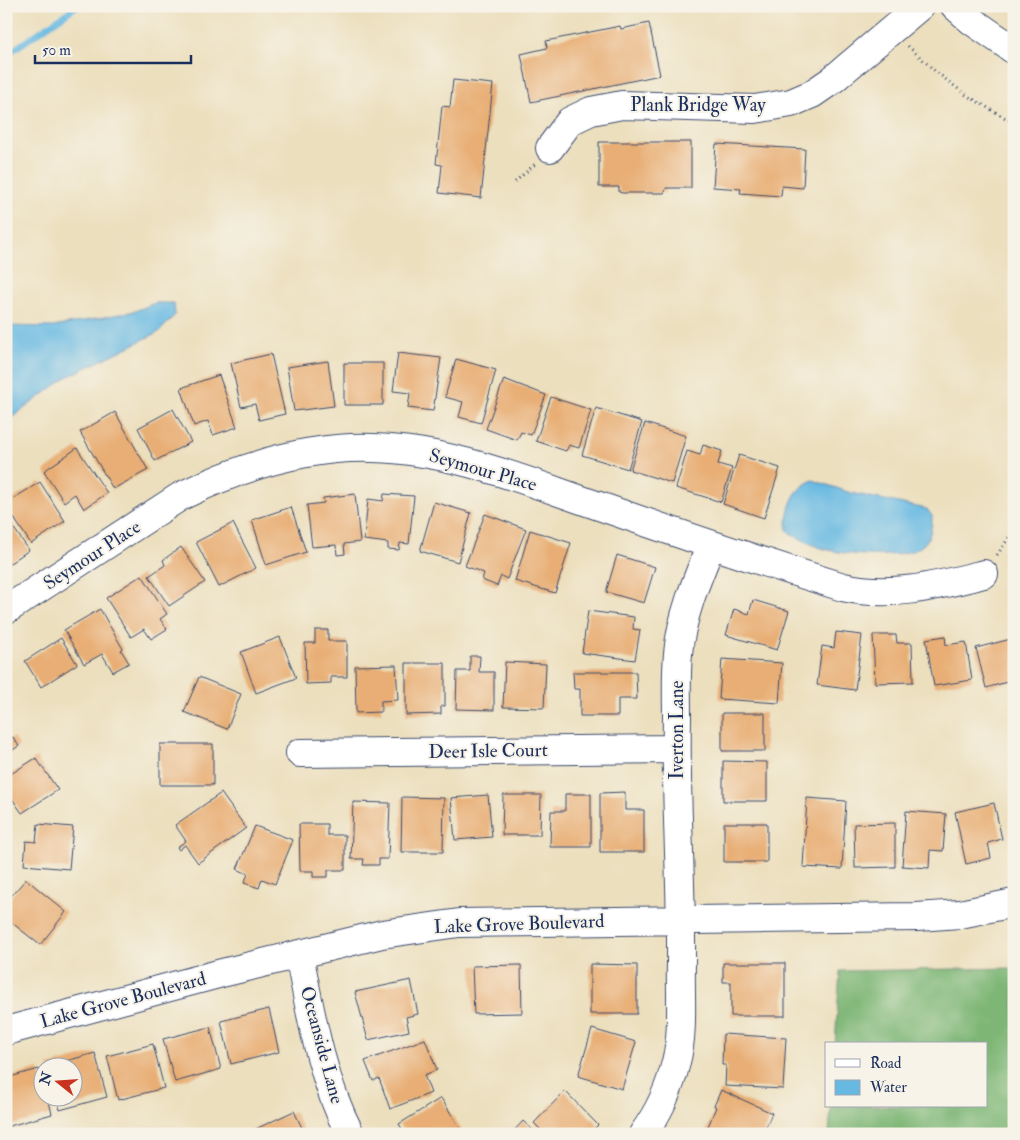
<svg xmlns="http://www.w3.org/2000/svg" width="1020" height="1140" font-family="'IM FELL Double Pica',serif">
<rect width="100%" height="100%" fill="#f7f3e8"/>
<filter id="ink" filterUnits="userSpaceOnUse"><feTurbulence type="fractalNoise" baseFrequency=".02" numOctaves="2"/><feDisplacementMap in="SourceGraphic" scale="10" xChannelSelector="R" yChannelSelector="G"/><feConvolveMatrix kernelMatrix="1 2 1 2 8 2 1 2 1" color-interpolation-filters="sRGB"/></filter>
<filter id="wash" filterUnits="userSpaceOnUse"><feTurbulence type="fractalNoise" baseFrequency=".0096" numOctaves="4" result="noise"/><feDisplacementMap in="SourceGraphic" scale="20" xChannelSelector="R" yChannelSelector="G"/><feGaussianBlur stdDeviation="1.12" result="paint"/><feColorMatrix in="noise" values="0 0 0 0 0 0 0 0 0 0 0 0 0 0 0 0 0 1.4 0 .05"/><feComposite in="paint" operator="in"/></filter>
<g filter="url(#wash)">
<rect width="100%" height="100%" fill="#ecdfbd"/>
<path fill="#7db674" stroke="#4c7269" d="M1014,968V1134H829L831,1106H986V1044H835L840,971Z"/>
<path fill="#67b9e2" stroke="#4174a0" d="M155,303H174L175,315L159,332L65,378L6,422V326L53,327L135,311Z
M813,480L851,493L927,509L932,516C932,526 931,537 924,544C906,562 840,555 818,547C808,543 799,538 790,533L787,530C787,508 792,489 813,480Z"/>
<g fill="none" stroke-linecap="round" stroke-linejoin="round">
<path stroke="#67b9e2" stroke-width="6" d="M6,55L77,6"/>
</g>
<g id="blocks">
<path fill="#e8ae75" d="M649,23L660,75L531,102L521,54L547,48L546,41L620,26L621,29Z
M453,80L493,84L481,198L439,193L442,165L436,164L442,106L450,107Z
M599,142H691V188H666L665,192L664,193H622L619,192V187H599Z
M716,144L805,149L803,188L782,186L781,196L740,193L741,189L713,187Z
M398,353L441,358L433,411L408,408L410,393L393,391Z
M271,354L285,414L259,420L255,404L241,407L231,363Z
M456,359L496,370L481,423L459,417L463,402L445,397Z
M328,361L334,406L294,411L287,367Z
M344,363H383V405H344Z
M219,375L237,427L213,435L208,421L194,426L181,388Z
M504,379L546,395L531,435L521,432L517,440L486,429Z
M551,397L591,410L579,448L569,445L566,451L536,441Z
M596,408L642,422L628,469L582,455Z
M173,409L191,442L155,461L138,428Z
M115,412L148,470L113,489L80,432Z
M645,423L686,436L672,483L630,470Z
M703,445L722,451L718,464L732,468L721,502L676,488L687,451L700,455Z
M77,448L107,493L84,509L75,494L64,502L44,471Z
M739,455L780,468L764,518L723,504Z
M40,482L65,521L31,544L6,506V503Z
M355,494L360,542L344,544L345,554L337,555L336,545L312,547L307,505L324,503L323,498Z
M384,494L414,496L409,544L400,543L399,550L388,549V543L364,540L368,499L383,501Z
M434,502L471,513L458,562L420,551Z
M291,507L306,552L266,565L252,520Z
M485,514L526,529L507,579L501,576L497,586L482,580L484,573L465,566Z
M6,517L29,550L6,566Z
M233,523L256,568L219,587L196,542Z
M530,530L571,543L555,593L515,581Z
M181,547L205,582L169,606L149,576L165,565L163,560Z
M617,555L655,567L644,603L606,592Z
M142,575L167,614L160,619L167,629L151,639L144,629L131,637L106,598Z
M753,600L789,611L777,650L726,635L734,609L749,614Z
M100,609L123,649L121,650L129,663L113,672L102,654L84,664L64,630Z
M588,611L634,617L633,629L640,630L635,660L582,653Z
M315,630H328V641H347V677H331V683L306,684L305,643H315Z
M836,632L862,635L855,690L817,685L822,646L834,648Z
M873,635H896L897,643H912L913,682L875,683Z
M945,636L946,645L966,642L972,680L934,686L926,639Z
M280,637L296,678L256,693L241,652Z
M61,638L77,664L41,687L25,661Z
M1011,639L1014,650V680L986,688L976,648Z
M470,656H480L479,672H494V710L456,709L457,671H470Z
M722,659L782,663L779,703L719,699Z
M505,662L546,664L544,708L503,707Z
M406,663H445V706H441V714L406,715Z
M396,665L398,700L381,701V712L356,713L355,666Z
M573,672H636L637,699H618V716H580V689H574Z
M199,677L241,694L227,729L184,712Z
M722,713H765V751H722Z
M13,737L19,746L6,754L11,762L6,765V742Z
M160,744H213V785H160Z
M36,758L58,790L22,813L6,790V777Z
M723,761L767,762V801H723Z
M625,792V810H644V852H600V793Z
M221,793L246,828L198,863L185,845L179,850L177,847L186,841L175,825Z
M565,794H591V847H550L551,811H565Z
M488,795L492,837L455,840L451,798Z
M503,795H541L540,835H502Z
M402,797L444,798L443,852H401Z
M807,798L846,801L842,869L803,867Z
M353,802L390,803L388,859H379V865H363L364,859H351Z
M994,803L1002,839L988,843L991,858L966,864L955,812Z
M1014,804V820H1013L1010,805Z
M906,811L946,814L943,851L930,850L929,868L902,866Z
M724,823H767V862H724Z
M895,823V867L855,868L854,824Z
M38,824L73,827L69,869L24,865L26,841L36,842Z
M299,824H327V835H345V870H328V877H313V871H300Z
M255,826L293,840L275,884L262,879L259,888L244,883L248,874L237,869Z
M26,879L66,912L40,945L6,918V902Z
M723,963H785V1016H731V982H723Z
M590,964L637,965V1014H590Z
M521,965L522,1013L474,1014L472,966Z
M411,980L418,1014L406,1017L409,1031L368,1040L355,992Z
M269,1009L279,1052L231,1064L221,1021Z
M210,1027L221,1069L175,1082L163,1039Z
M592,1029L636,1042L622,1089L578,1076Z
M723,1034L786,1038L783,1089L725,1086L726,1065H722Z
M425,1039L437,1070L424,1075L431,1093L390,1109L379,1078L373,1081L365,1061Z
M153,1044L164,1088L118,1100L107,1056Z
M95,1053L107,1097L60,1110L57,1098H72V1068H49L48,1066Z
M39,1069L42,1080V1098H48L52,1114L6,1127V1078Z
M721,1090L772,1113L763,1134H705L716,1107L714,1106Z
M565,1091L598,1125L589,1134H545L534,1123Z
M441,1098L464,1134H405L399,1124Z
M294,1111L304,1132L300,1134H245Z
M523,1121L537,1134H511Z"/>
</g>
</g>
<g filter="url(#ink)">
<use href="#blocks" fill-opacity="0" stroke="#3a496c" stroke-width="1"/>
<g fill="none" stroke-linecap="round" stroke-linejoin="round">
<g stroke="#3a496c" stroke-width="30">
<path id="minor" d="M955,6L972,21L1014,50
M550,148L570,121L591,111L622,105L755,109L791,103L812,94L831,81L920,6
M6,610L181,496C240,467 306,446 373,448C453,450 528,482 602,507C682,535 762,562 843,587C892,598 936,586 984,574
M300,753L676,749
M299,954C311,1015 321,1078 350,1134
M6,1031L222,973L382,934L459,923L917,917L960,914L1014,903
M643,1134C659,1112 670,1088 676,1062C684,1031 680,996 681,964C682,882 675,800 677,718C677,697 676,675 678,654C681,617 697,579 711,545"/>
</g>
<path stroke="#3a496c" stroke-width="3" stroke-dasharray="1 4" stroke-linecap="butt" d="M869,6L876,13
M908,46L935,71L966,95L1014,123
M515,182L535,164
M997,555L1014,530"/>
<use href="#minor" stroke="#fff" stroke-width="28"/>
</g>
</g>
<g text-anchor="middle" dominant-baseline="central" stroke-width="4" stroke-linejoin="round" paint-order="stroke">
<g font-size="19" fill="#1b2f5e" stroke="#f7f3e8">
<text x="698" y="105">Plank Bridge Way</text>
<text transform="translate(483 470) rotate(16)">Seymour Place</text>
<text transform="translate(92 555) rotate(-33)">Seymour Place</text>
<text transform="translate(677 730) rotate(-90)">Iverton Lane</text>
<text transform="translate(488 751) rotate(-1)">Deer Isle Court</text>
<text transform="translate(519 924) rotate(-2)">Lake Grove Boulevard</text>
<text transform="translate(123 1000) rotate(-15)">Lake Grove Boulevard</text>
<text transform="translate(322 1045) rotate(75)">Oceanside Lane</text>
</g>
</g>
<rect width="1020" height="1140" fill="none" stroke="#f7f3e8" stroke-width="25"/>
<rect x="825" y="1042" width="162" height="65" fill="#f7f3e8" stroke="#9fa5b1"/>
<rect x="835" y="1059" width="25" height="8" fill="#ffffff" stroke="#9fa5b1"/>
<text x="870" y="1068" font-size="15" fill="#1b2f5e">Road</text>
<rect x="835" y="1080" width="25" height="15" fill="#67b9e2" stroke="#9fa5b1"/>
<text x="870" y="1092" font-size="15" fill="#1b2f5e">Water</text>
<g transform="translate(58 1082) rotate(287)"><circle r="24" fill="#f7f3e8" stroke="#9fa5b1"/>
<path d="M0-4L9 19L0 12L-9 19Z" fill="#c8321e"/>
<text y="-8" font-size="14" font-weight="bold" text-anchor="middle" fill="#1b2f5e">N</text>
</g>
<path d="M35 55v8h156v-8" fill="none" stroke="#1b2f5e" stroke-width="2.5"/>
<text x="42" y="55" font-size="15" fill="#1b2f5e" stroke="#f7f3e8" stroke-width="4" paint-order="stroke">50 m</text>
</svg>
